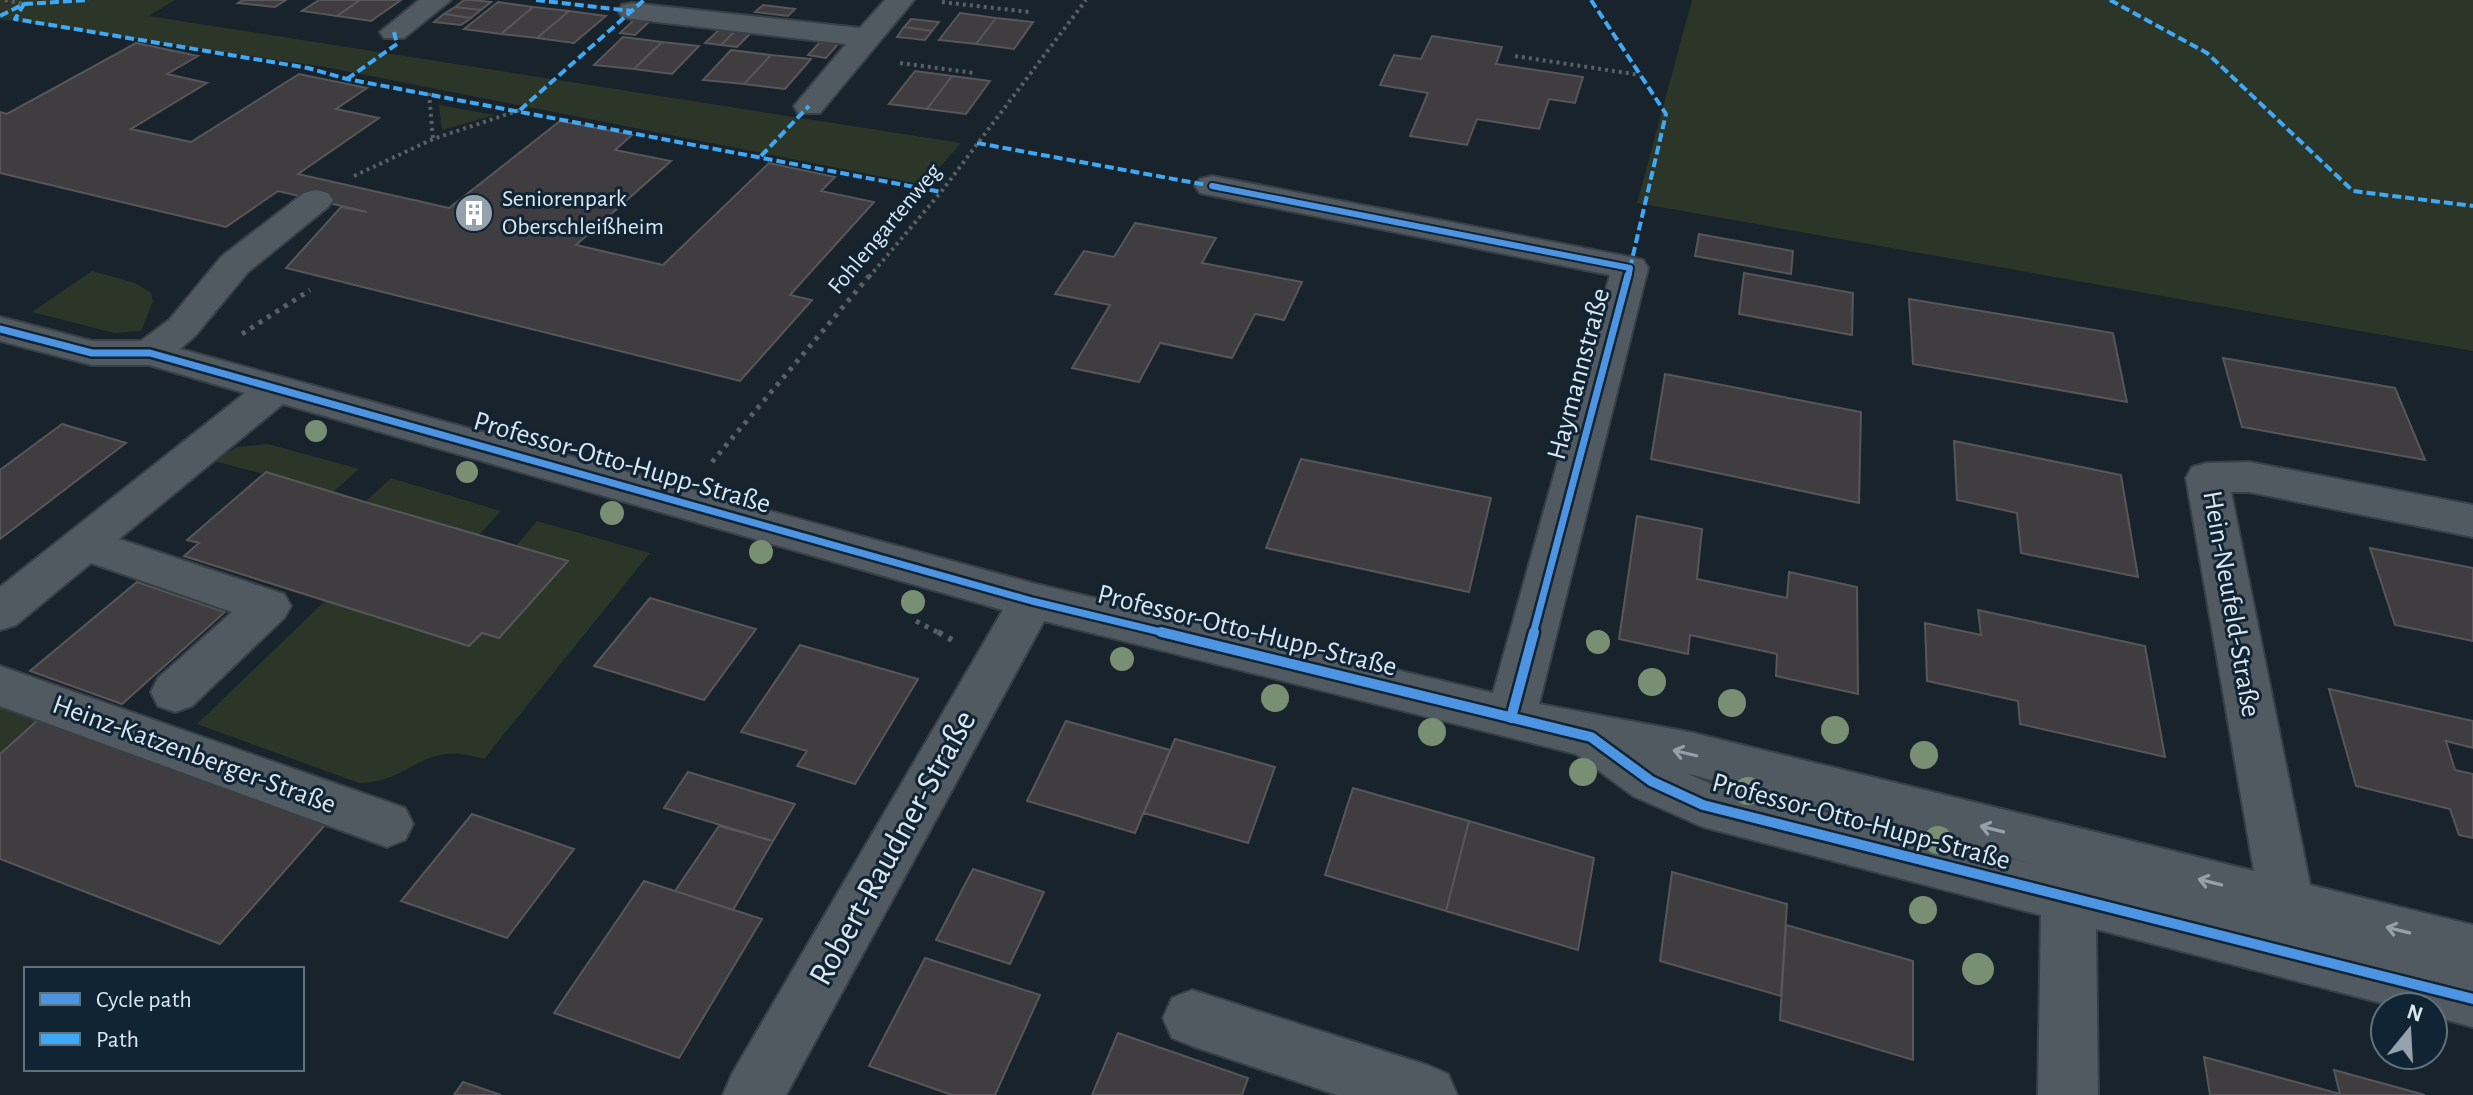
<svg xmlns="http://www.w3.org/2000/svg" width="2473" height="1095" font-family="'Alegreya Sans',sans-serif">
<rect width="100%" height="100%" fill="#19232b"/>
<path fill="#2b3528" d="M0,0H175L149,16L961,143L924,185L325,67L0,19Z
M1692,0H2473V351L1637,203Z
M439,105L495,115L442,130Z
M92,271L135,283L151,293L153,301L141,331L114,333L32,312Z
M268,444L359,469L333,492L214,461L237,447Z
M391,478L501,511L479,535L365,502Z
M537,521L650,553L484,759C420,739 414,782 359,783L197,724L325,601L499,637L568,561L516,546Z
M0,706L38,720L0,754Z"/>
<path fill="#403d41" stroke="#575659" stroke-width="2" d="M243,0H286L275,7L238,3Z
M319,0H360L337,16L302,11Z
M360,0H401L371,21L337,16Z
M464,0H472L491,2L481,10L455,7Z
M498,2L533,7L501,34L464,29Z
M763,5L795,9L788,16L755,12Z
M455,7L481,10L471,18L444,14Z
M533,7L569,11L537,38L501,34Z
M569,11L606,16L574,43L537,38Z
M960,13L996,18L976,44L939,40Z
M444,14L471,18L461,25L434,22Z
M636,18L651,20L635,35L620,33Z
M996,18L1033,22L1014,49L976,44Z
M911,19L939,22L932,31L904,27Z
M904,27L932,31L925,40L897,37Z
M721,28L736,30L721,45L705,43Z
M736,30L752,32L737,47L721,45Z
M1432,36L1502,47L1496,64L1583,77L1575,103L1549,99L1539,129L1477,119L1467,145L1410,136L1428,93L1380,85L1394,55L1421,59Z
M623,37L662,42L634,69L594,65Z
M821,41L839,43L826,58L808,55Z
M662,42L699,46L672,74L634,69Z
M136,43L198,56L167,74L207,83L131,129L191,142L299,74L367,88L336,109L379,118L298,174L449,208L560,121L632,135L615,150L671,161L576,245L663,265L769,163L835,177L821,191L874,202L790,295L812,300L740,381L286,268L341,207L367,212L278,191L226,227L0,173V112L7,114Z
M731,50L771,55L744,84L703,80Z
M771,55L811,59L785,89L744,84Z
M915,71L952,76L927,109L889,104Z
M952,76L990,81L966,114L927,109Z
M1135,223L1216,238L1202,263L1302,282L1284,320L1255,314L1232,358L1160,343L1139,382L1072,368L1110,305L1055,294L1084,251L1114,257Z
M1699,234L1793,251L1791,274L1695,256Z
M1744,273L1853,293L1852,335L1739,314Z
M1909,299L2113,333L2127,402L1913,364Z
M2223,358L2395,388L2425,460L2242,427Z
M1665,374L1861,412L1859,503L1651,459Z
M62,424L126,443L0,539V470Z
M1954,441L2121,475L2138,577L2021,553L2017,513L1957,500Z
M1301,459L1491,498L1469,592L1266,548Z
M266,472L365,502L568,561L499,638L482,633L469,646L184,556L199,543L187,540Z
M1637,516L1702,529L1697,579L1787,598L1789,572L1857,587L1858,694L1776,676L1777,654L1690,635L1688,654L1619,639Z
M2370,548L2473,568V641L2395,625Z
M137,582L225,612L122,704L30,671Z
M650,598L756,629L704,700L594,666Z
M1978,610L2145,646L2165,757L2020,724L2018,701L1927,681L1925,623L1981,635Z
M800,645L918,679L855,784L797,766L807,751L741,732Z
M2329,689L2473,721V748L2446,741L2455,770L2473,774V838L2459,835L2450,809L2356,786Z
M38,720L326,824L220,944L0,859V754Z
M1066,721L1170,750L1135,833L1027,801Z
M1175,739L1275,767L1248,843L1144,813Z
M688,772L795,804L773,841L664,808Z
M1353,788L1469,821L1446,911L1325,875Z
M472,814L574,849L507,938L401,901Z
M1469,821L1594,858L1578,950L1446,911Z
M719,826L773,841L733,910L675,891Z
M973,869L1044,892L1010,964L936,940Z
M1672,872L1787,904L1781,996L1660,961Z
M644,881L762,919L679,1058L554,1013Z
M1786,925L1913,961V1060L1780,1020Z
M925,958L1040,995L995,1095H952L869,1066Z
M1118,1033L1248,1078L1242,1095H1092Z
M2204,1057L2340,1094L2334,1070L2425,1095H2210Z
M463,1082L501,1095H454Z"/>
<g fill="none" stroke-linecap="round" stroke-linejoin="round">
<g stroke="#384047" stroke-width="4">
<path id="minor" d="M419,0H451L404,38H384L380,32Z
M885,0H914L820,113H798L794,106L846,44L632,19L622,17L618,11L622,5L632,3L860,28Z
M1212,176L1630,257L1643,260L1648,268L1539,704L1689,732L2254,871L2186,478L2192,467L2207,463L2249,462L2473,505V537L2249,492H2231L2310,885L2473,925V1027L2433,1016V1007H2397L2096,929L2098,1095H2038L2041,915L1703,827L1633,796L1576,754L1044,621L786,1095H723L732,1074L1003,610L283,404L119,539L284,594L291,606L284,618L192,706L175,712L158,706L151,692L158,678L232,612L91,563L16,625L0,630V587L245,393L149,365H92L0,341V317L92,341H141L169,320L222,256L304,193L316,190L328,193L333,200L328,207L248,272L195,336L180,349L1032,583L1493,693L1610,275L1200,193L1195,186L1200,179ZM1688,774H1689L2038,865L1711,784Z
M0,666L405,808L413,824L405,840L387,847L0,706Z
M1192,990L1427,1065L1448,1074L1457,1095H1337L1192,1046L1172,1038L1163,1018L1172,998Z"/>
</g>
<path stroke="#585f66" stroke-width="4" stroke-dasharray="3 4" stroke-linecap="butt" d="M5,0L24,4
M942,2L1029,12
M1515,56L1640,75
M900,63L975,73
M429,93L433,139
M354,176L433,139L520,110
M869,277L941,192L1086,0"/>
<path stroke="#585f66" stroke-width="5" stroke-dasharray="4 6" stroke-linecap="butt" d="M242,334L310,290
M712,462L870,275
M916,621L941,634"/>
<path stroke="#585f66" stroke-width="6" stroke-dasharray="5 7" stroke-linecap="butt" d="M938,632L952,640"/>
<use href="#minor" fill="#525a61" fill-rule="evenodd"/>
<path stroke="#3fa9f5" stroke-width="4" stroke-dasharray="9 4" stroke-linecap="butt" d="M536,0L632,11
M1591,0L1666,114L1630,268
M2110,0L2207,53L2353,191L2473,206
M24,4L89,0
M0,16L24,4L15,19L308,68L347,79L941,192
M347,79L397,44L394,32
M520,110L644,0
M977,143L1212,186
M761,156L809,106"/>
<g stroke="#112433" stroke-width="10">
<path id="cycleway-far2" d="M1212,186L1630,268L1628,277"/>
</g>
<g stroke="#112433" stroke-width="12">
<path id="cycleway-far1" d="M0,329L92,353H150L1032,601L1169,634
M1533,634L1628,275"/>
</g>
<g stroke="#112433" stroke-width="15">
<path id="cycleway" d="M1161,632L1591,737L1651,781L1703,805L2473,999
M1511,718L1534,632"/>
</g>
<use href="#cycleway-far2" stroke="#4d94e3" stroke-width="6"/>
<use href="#cycleway-far1" stroke="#4d94e3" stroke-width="7"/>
<use href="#cycleway" stroke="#4d94e3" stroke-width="10"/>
</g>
<g fill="#798f74">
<circle cx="316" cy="431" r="11"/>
<circle cx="467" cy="472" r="11"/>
<circle cx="612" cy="513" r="12"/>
<circle cx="761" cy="552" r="12"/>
<circle cx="913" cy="602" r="12"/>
<circle cx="1598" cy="642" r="12"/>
<circle cx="1122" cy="659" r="12"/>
<circle cx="1652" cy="682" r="14"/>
<circle cx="1275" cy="698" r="14"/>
<circle cx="1732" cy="703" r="14"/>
<circle cx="1835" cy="730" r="14"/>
<circle cx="1432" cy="732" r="14"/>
<circle cx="1924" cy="755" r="14"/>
<circle cx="1583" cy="772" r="14"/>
<circle cx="1748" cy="791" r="14"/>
<circle cx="1938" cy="840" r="14"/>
<circle cx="1923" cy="910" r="14"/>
<circle cx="1978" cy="969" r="16"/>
</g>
<defs><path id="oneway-shaft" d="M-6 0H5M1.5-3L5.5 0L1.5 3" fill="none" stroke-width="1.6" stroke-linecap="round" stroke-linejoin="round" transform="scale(2)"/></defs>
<g stroke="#96a0a8">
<use href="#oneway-shaft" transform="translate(1685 753) rotate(-167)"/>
<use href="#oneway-shaft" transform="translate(1992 829) rotate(-166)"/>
<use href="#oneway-shaft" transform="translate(2210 882) rotate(-166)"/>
<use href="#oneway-shaft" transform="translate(2398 930) rotate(-166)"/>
</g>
<defs>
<g id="building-disc" transform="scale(2)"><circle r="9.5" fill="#96a2ab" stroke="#112433"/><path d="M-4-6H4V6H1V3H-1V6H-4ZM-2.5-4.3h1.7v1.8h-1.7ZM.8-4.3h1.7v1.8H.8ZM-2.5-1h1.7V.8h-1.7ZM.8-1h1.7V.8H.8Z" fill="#fff"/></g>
</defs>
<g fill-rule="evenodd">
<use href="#building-disc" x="474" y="213"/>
</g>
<g text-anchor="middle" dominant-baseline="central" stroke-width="6" stroke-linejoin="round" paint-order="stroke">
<g font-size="24" fill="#dae6f0" stroke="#112433" text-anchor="start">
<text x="502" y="199">Seniorenpark<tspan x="502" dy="28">Oberschleißheim</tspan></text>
</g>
<g font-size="24" fill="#dae6f0" stroke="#112433">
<text transform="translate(885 229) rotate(-50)">Fohlengartenweg</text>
</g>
<g font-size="28" fill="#dae6f0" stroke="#112433">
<text transform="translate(1579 374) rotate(-75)">Haymannstraße</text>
<text transform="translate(622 463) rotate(16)">Professor-Otto-Hupp-Straße</text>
<text transform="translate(2231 604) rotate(80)">Hein-Neufeld-Straße</text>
<text transform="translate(1247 631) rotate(14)">Professor-Otto-Hupp-Straße</text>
<text transform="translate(194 755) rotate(20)">Heinz-Katzenberger-Straße</text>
<text transform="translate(1861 822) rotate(15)">Professor-Otto-Hupp-Straße</text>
</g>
<g font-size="34" fill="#dae6f0" stroke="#112433">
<text transform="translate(893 848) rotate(-61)">Robert-Raudner-Straße</text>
</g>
</g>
<rect x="24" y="967" width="280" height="104" fill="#112433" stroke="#61727f" stroke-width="2"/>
<rect x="40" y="993" width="40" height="12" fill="#4d94e3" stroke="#61727f" stroke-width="2"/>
<text x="96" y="1007" font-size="24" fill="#dae6f0">Cycle path</text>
<rect x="40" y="1033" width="40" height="12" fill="#3fa9f5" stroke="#61727f" stroke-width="2"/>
<text x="96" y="1047" font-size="24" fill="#dae6f0">Path</text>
<g transform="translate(2409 1031) rotate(18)"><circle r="38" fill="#112433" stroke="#61727f" stroke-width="2"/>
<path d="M0-6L14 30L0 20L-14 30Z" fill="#96a2ab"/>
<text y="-12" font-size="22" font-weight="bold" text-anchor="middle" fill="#dae6f0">N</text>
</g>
</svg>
